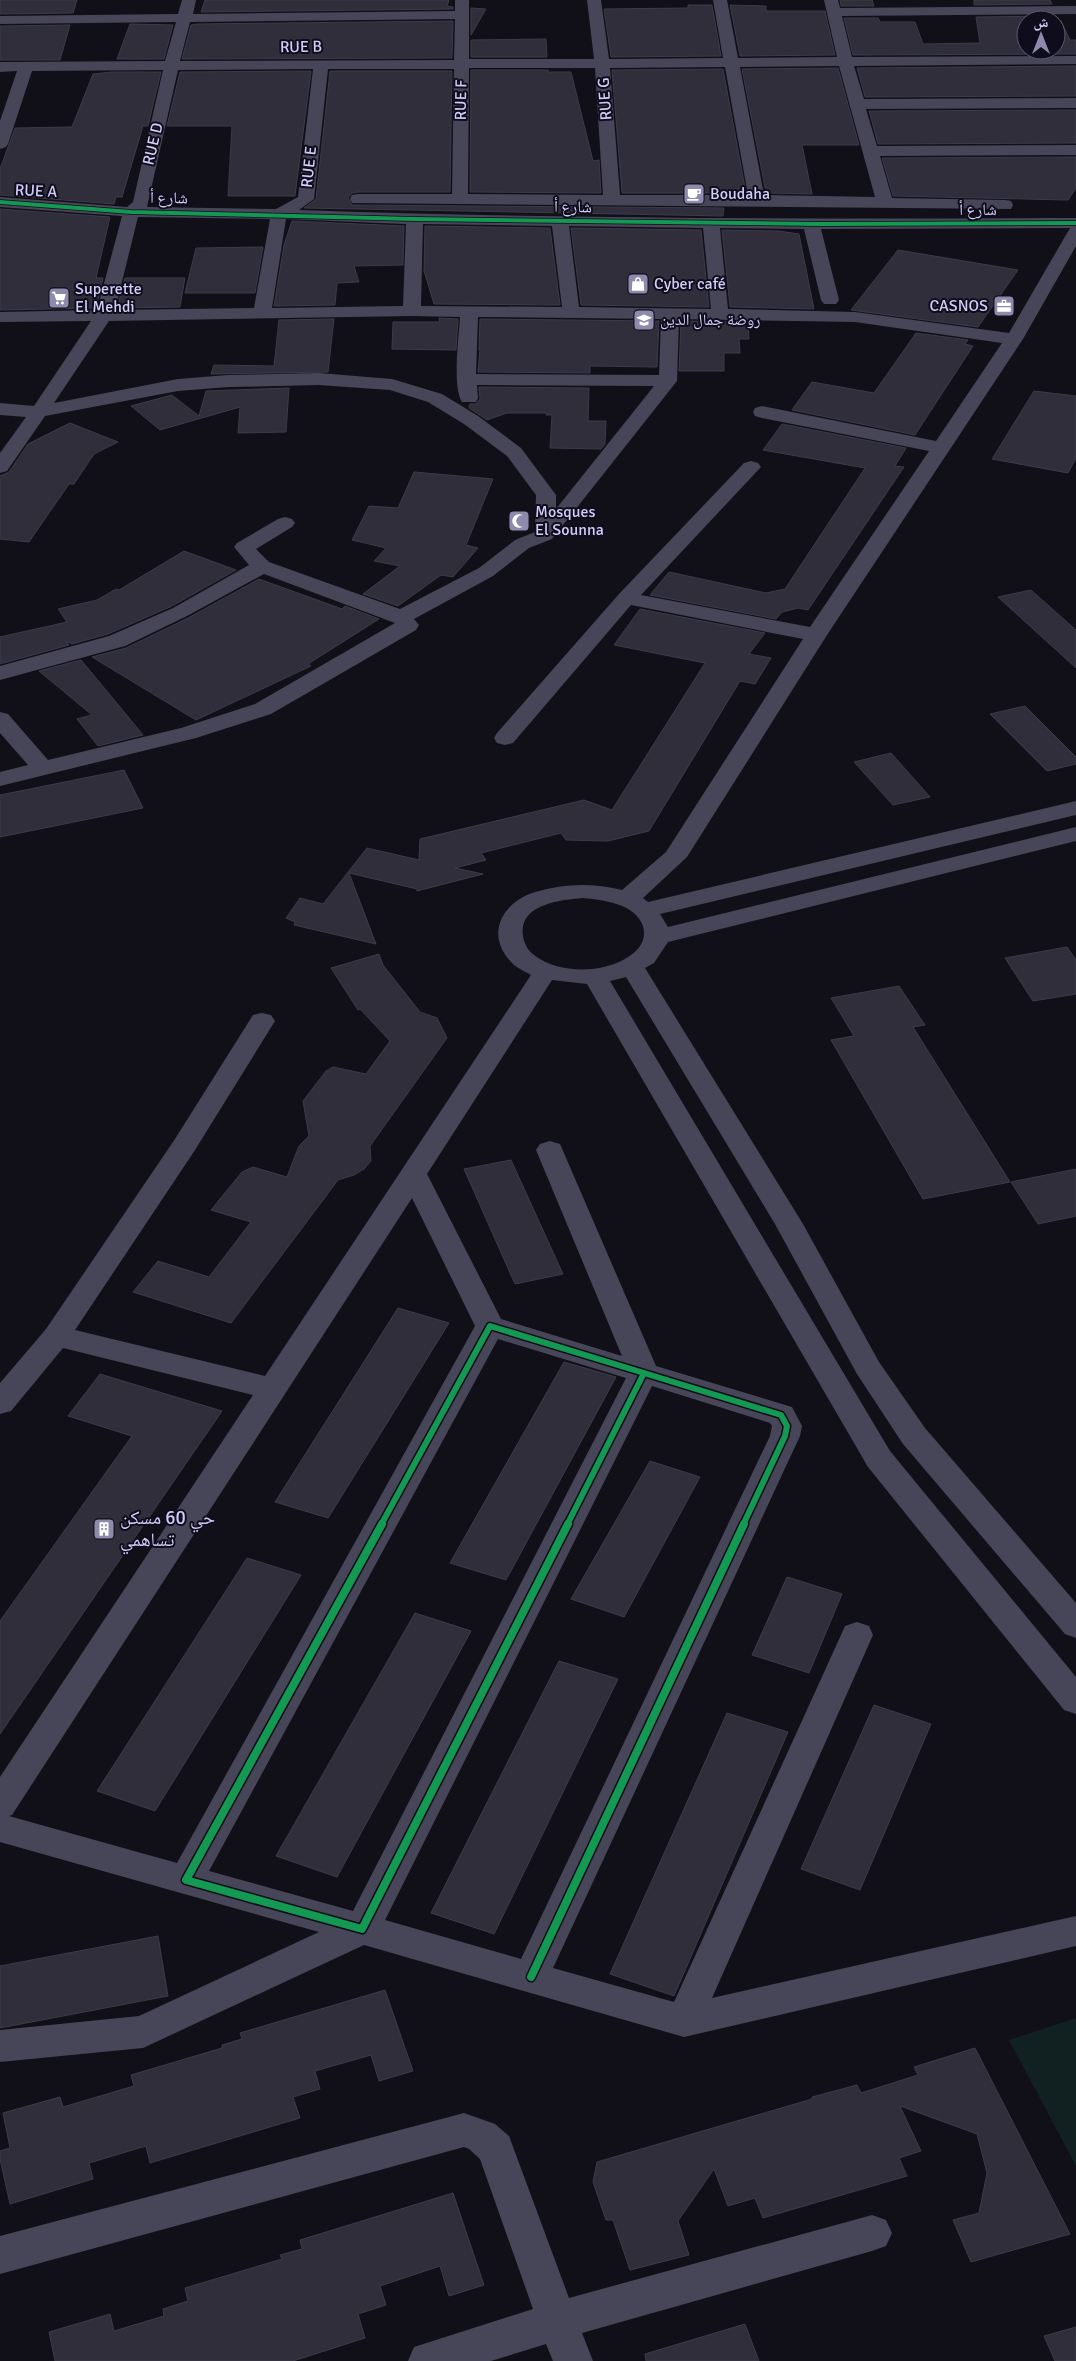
<svg xmlns="http://www.w3.org/2000/svg" width="1076" height="2361" font-family="Signika,'Noto Naskh Arabic',sans-serif">
<rect width="100%" height="100%" fill="#111018"/>
<path fill="#112122" d="M1076,2018V2166L1009,2040Z"/>
<path fill="#302e3a" stroke="#3e3a4b" fill-rule="evenodd" d="M0,0H77L73,13L0,14Z
M205,0H449L447,6L453,7V9L201,12Z
M840,0H872L874,6H841Z
M974,0H1050L1052,4L974,5Z
M688,5H712L721,56L611,57L604,9L688,8Z
M730,5L766,6V11H825L835,55L740,56Z
M471,8L486,9L471,35Z
M1056,16L1057,21H1061L1070,40H1076V54L853,55L844,18H878L880,22H915L923,44L980,43L976,17ZM1026,20H1056V50H1026Z
M453,21L452,58L182,59L191,25L198,24Z
M130,24L173,25L164,59H117Z
M70,25L60,60H0V26Z
M546,39L547,57H471V40Z
M1076,66V96L865,97L857,68Z
M838,68L859,145H802L812,194L766,193L742,69Z
M723,69L746,193H622L612,70Z
M471,70H548V72H571L593,161L599,160L601,193L470,192Z
M311,71L295,196H228L232,126H167L180,72Z
M330,71H452L450,192H358L352,193L348,198L352,205L724,208L723,216L304,208L316,199Z
M112,72H161L148,126H143L122,197H116L114,204L0,195V169L15,128L72,127L93,74Z
M1076,110V143L878,144L869,111Z
M1076,157V188L1068,200L893,196L882,158Z
M0,209L110,217L96,278H103L96,308L0,310Z
M292,221L404,226L403,265L354,266L359,282L337,283L335,305L274,306L284,245Z
M425,226L550,228L560,305L434,304L424,271Z
M571,228L701,230L709,307L581,305Z
M722,230L778,231L799,234L814,309L730,307Z
M263,247L255,293H185L196,248Z
M898,250L1018,270L978,327L851,310Z
M125,278H185L180,307L117,308Z
M439,318L458,319L456,350L392,349L393,322H440Z
M334,319L328,372L211,374L214,365L274,366L279,320Z
M480,319L659,321L657,367L590,366V373L478,372L480,350H479Z
M681,321L748,322L749,339H739L740,353H724V371H679Z
M916,333L968,340L965,344L973,346L915,435L792,410L812,382L874,393Z
M479,387L589,388L588,421H606L605,444L601,449L550,448L552,415H546L547,413H507L487,420L469,408L470,404H476L480,399Z
M289,388L286,432L238,433L240,407L160,430L131,406L172,395L199,416L206,391Z
M1034,391L1076,396V458L1068,473L992,459Z
M70,423L118,442L94,454L74,484H69L29,542L0,539V476L9,472L28,444Z
M782,424L906,448L895,466L904,467L808,610L798,608L782,612L776,619L650,595L669,572L766,593L785,589L865,468L763,450Z
M414,472L493,479L466,545L478,548L453,577L441,575L398,606L363,594L400,566L374,561L386,548L352,540L369,506L398,508Z
M184,551L236,570L172,606L108,634L72,644L65,641L69,645L0,664V637L67,622L58,609L97,600L116,589L119,590Z
M259,579L342,609L345,606L379,619L308,664L311,666L196,720L92,657L126,648L188,618Z
M1031,590L1076,630V668L998,597Z
M640,609L765,633L749,654L771,658L755,684L740,681L649,831L608,841L566,840L561,833L481,853L486,860L455,868L483,874L417,891V889L349,873L376,944L294,925L295,922L286,918L300,898L323,904L367,848L419,860L420,839L584,800L612,810L705,663L614,645Z
M81,660L120,707L143,735L98,746L77,719L92,715L39,671Z
M1025,706L1076,757V764L1047,771L990,714Z
M891,753L930,797L893,805L854,762Z
M124,770L143,808L0,837V795Z
M1067,947L1076,960V994L1033,1001L1005,958Z
M379,954L383,965L420,1012L437,1018L447,1038L370,1146L371,1161L364,1169L354,1175L338,1180L231,1323L133,1292L158,1261L209,1277L251,1222L211,1210L242,1172L253,1167L287,1177L299,1146L309,1136L303,1101L326,1071L333,1067L366,1074L390,1041L360,1009L358,1010L331,968Z
M899,986L925,1025L913,1027L1010,1182L923,1199L831,1040L854,1036L831,998Z
M511,1160L563,1274L515,1284L464,1169Z
M1076,1169V1216L1038,1224L1011,1182Z
M398,1308L449,1323L328,1518L275,1502Z
M564,1362L616,1377L506,1580L450,1563Z
M100,1374L222,1411L0,1734V1621L132,1436L68,1416Z
M650,1461L700,1477L624,1617L571,1599Z
M247,1558L301,1575L155,1811L97,1791Z
M787,1577L842,1594L809,1673L752,1655Z
M415,1613L471,1631L337,1877L276,1856Z
M559,1661L618,1679L494,1934L431,1913Z
M874,1705L931,1724L860,1890L801,1869Z
M727,1713L788,1732L674,1996L610,1974Z
M158,1936L168,1996L0,2028V1966Z
M385,1990L413,2071L379,2081L371,2055L315,2071L320,2089L293,2097L300,2118L150,2163L146,2146L89,2163L93,2179L10,2204L0,2159V2151L10,2148L3,2113L60,2097L63,2107L134,2086L131,2075L222,2048V2045L242,2039L240,2033Z
M975,2048L1070,2234L971,2262L953,2220L979,2213L987,2173L977,2134L900,2106L921,2151L899,2158L907,2176L763,2218L755,2198L728,2206L714,2169L678,2221L689,2255L630,2270L613,2220H606L593,2182L597,2162L812,2099V2097L857,2085L861,2093L918,2075L914,2067Z
M453,2193L484,2285L449,2296L440,2266L380,2286L386,2305L358,2314L365,2338L293,2361H55L49,2332L110,2314L114,2331L164,2316L163,2309L188,2301L185,2288L282,2259L280,2255L302,2249L300,2240Z
M745,2324L759,2361H646L645,2354Z
M1076,2327V2361H1055L1044,2336Z"/>
<g fill="none" stroke-linecap="round" stroke-linejoin="round">
<path fill="#474658" fill-rule="evenodd" d="M182,0H196L193,14L455,11V0H469V59H594L587,0H601L609,59L723,58L713,0H727L738,58L837,57L824,0H838L840,8L1076,6V14L842,16L852,57L1076,56V64L854,66L864,99L1076,98V108L866,109L877,146L1076,145V155L880,156L892,198L1005,200L1011,201L1013,205L1011,209L352,203L350,199L352,195L358,194H452L454,69H328L314,199L299,210C558,219 817,219 1076,218V246L1023,339L827,635L687,857L643,898L648,902L1076,801V815L660,914L668,927L1076,827V841L668,942L654,963L645,968L803,1224L879,1362L925,1428L1076,1603V1638L1065,1634L903,1444L857,1374L775,1224L626,977L610,981L890,1451L1076,1677V1714L1064,1710L868,1467L587,984L552,980L427,1174L501,1319L622,1356L536,1150L540,1144L550,1141L560,1144L656,1366L792,1407L802,1426L800,1436L553,1968L674,2002L841,1635L845,1626L857,1622L869,1626L873,1635L712,1998L1076,1916V1946L684,2037L364,1945L143,2048L0,2062V2030L139,2016L319,1932L0,1842V1777L253,1395L63,1348L11,1411L0,1414V1383L46,1329L175,1139L253,1015L262,1013L271,1015L275,1021L195,1150L75,1330L265,1376L531,975C526,972 519,969 514,965C484,937 500,903 535,892C565,883 593,883 622,890L666,852L803,639L631,605L513,743L505,745L497,743L494,738L497,733L619,594L744,463L751,461L758,463L761,467L641,595L810,627L929,451L762,418L755,416L753,412L755,408L762,406L936,441L1002,343L855,322L679,319L677,381L552,539L529,548L493,576L414,619L419,625L416,630L271,714L196,738L0,786V772L28,765L0,733V712L8,714L48,760L181,728L255,704L395,623L264,574L187,616L125,646L0,680V666L109,636L173,608L249,565L234,547L237,543L278,519L285,517L292,519L295,523L292,527L256,549L269,562L400,609L479,568L515,540L535,532L536,495L507,456L464,424L428,402L390,390L319,385L228,387L178,391L45,416L7,471L0,473V453L26,417L0,415V403L34,406L91,321L0,322V312L97,310L122,216L0,207V197L127,207L133,202L163,70L32,71L8,144L6,147L0,149V121L17,71L0,72V62L165,61L176,22L0,24V16L178,14ZM455,19L454,60L180,61L190,22ZM839,66L875,197L764,195L740,67ZM725,67L748,195H620L610,68ZM469,68H595L603,195L468,194ZM313,69L298,197L276,209L147,207L178,70ZM138,217L270,219L254,308L115,310ZM286,219L406,224L403,306L272,308ZM423,224L552,226L562,307L421,306ZM569,226L703,228L711,309L579,307ZM720,228L804,229L821,300L824,304H836L839,300L821,229L1070,228L1009,333L855,312L728,309ZM412,316L460,317C459,336 452,387 462,402H476L478,398L477,385L654,386L556,509V495L521,448L478,416L442,394L392,379L319,373L228,375L178,379L54,403L109,321ZM478,317L661,319L659,375L476,374ZM583,898C602,900 635,903 643,926C647,940 639,950 628,957C602,974 559,974 534,955C528,951 524,943 523,936C518,904 561,900 583,898ZM412,1198L475,1326L177,1863L9,1816L12,1815ZM498,1339L626,1378L353,1911L209,1871ZM652,1386L770,1423L772,1426L770,1436L521,1959L385,1920Z
M464,2113L495,2124L509,2136L569,2298L872,2215L886,2220L892,2233L886,2246L872,2251L582,2333L593,2361H553L546,2344L491,2361H408L414,2347L533,2309L480,2159L469,2149L464,2147L0,2274V2236Z"/>
<g stroke="#0f0d1b" stroke-width="5.5">
<path id="cycleway-far2" d="M0,202L131,212L415,219L821,224L1076,223"/>
</g>
<g stroke="#0f0d1b" stroke-width="9">
<path id="cycleway-far1" d="M644,1373L781,1415L787,1426L785,1436L743,1525
M381,1525L490,1326L644,1373
M567,1525L644,1373"/>
</g>
<g stroke="#0f0d1b" stroke-width="11">
<path id="cycleway" d="M382,1524L186,1880L362,1929L568,1524
M531,1977L744,1524"/>
</g>
<use href="#cycleway-far2" stroke="#139951" stroke-width="4"/>
<use href="#cycleway-far1" stroke="#139951" stroke-width="6"/>
<use href="#cycleway" stroke="#139951" stroke-width="8"/>
</g>
<defs>
<g id="cafe-square" transform="scale(1.125)"><rect x="-9" y="-9" width="18" height="18" rx="4" fill="#8e8aab" stroke="#0f0d1b"/><path d="M-5.5-4.5H6V0H3Q3 3.5 0 3.5H-2.5Q-5.5 3.5-5.5 0ZM3-3.2v2h1.7v-2ZM-6 4.5H4V6H-6Z" fill="#fff"/></g>
<g id="shop-square" transform="scale(1.125)"><rect x="-9" y="-9" width="18" height="18" rx="4" fill="#8e8aab" stroke="#0f0d1b"/><path d="M-5-2.5h2.3a2.7 3.5 0 0 1 5.4 0H5L5.5 6h-11ZM-1.5-2.5h3a1.5 2.3 0 0 0-3 0Z" fill="#fff"/></g>
<g id="supermarket-square" transform="scale(1.125)"><rect x="-9" y="-9" width="18" height="18" rx="4" fill="#8e8aab" stroke="#0f0d1b"/><path d="M-6-5.5h2.5l.6 2H6L4.5 2H-2.5L-4.4-4H-6ZM-1.5 3.2a1.3 1.3 0 1 0 .1 0ZM3 3.2a1.3 1.3 0 1 0 .1 0Z" fill="#fff"/></g>
<g id="office-square" transform="scale(1.125)"><rect x="-9" y="-9" width="18" height="18" rx="4" fill="#8e8aab" stroke="#0f0d1b"/><path d="M-6-3h4V-5.5h4V-3h4V5H-6ZM-1-4.5V-3h2v-1.5ZM-6 0V1H6V0Z" fill="#fff"/></g>
<g id="school-square" transform="scale(1.125)"><rect x="-9" y="-9" width="18" height="18" rx="4" fill="#8e8aab" stroke="#0f0d1b"/><path d="M0-5L7-2L0 1L-7-2ZM-4 1L0 2.5L4 1V4Q0 6-4 4Z" fill="#fff"/></g>
<g id="mosque-square" transform="scale(1.125)"><rect x="-9" y="-9" width="18" height="18" rx="4" fill="#8e8aab" stroke="#0f0d1b"/><path d="M3.5-4.9A6 6 0 1 0 3.5 4.9A5 5 0 1 1 3.5-4.9Z" fill="#fff"/></g>
<g id="building-square" transform="scale(1.125)"><rect x="-9" y="-9" width="18" height="18" rx="4" fill="#8e8aab" stroke="#0f0d1b"/><path d="M-4-6H4V6H1V3H-1V6H-4ZM-2.5-4.3h1.7v1.8h-1.7ZM.8-4.3h1.7v1.8H.8ZM-2.5-1h1.7V.8h-1.7ZM.8-1h1.7V.8H.8Z" fill="#fff"/></g>
</defs>
<g fill-rule="evenodd">
<use href="#cafe-square" x="694" y="194"/>
<use href="#shop-square" x="638" y="284"/>
<use href="#supermarket-square" x="59" y="298"/>
<use href="#office-square" x="1004" y="306"/>
<use href="#school-square" x="644" y="320"/>
<use href="#mosque-square" x="519" y="521"/>
<use href="#building-square" x="104" y="1529"/>
</g>
<g text-anchor="middle" dominant-baseline="central" stroke-width="4" stroke-linejoin="round" paint-order="stroke">
<g font-size="16" fill="#d2ccfa" stroke="#0f0d1b">
<text transform="translate(301 47) rotate(-1)">RUE B</text>
<text transform="translate(605 99) rotate(-94)">RUE G</text>
<text transform="translate(461 100) rotate(-89)">RUE F</text>
<text transform="translate(153 144) rotate(-77)">RUE D</text>
<text transform="translate(309 167) rotate(-84)">RUE E</text>
<text transform="translate(36 191) rotate(3)">RUE A</text>
<text transform="translate(169 198) rotate(1)">شارع أ</text>
<text transform="translate(573 207) rotate(1)">شارع أ</text>
<text x="978" y="210">شارع أ</text>
</g>
<g font-size="16" fill="#d2ccfa" stroke="#0f0d1b" text-anchor="start">
<text x="710" y="194">Boudaha</text>
<text x="654" y="284">Cyber café</text>
<text x="75" y="289">Superette<tspan x="75" dy="18">El Mehdi</tspan></text>
<text x="988" y="306" text-anchor="end">CASNOS</text>
<text x="660" y="320">روضة جمال الدين</text>
<text x="535" y="512">Mosques<tspan x="535" dy="18">El Sounna</tspan></text>
</g>
<g font-size="19" fill="#d2ccfa" stroke="#0f0d1b" text-anchor="start">
<text x="120" y="1518">حي 60 مسكن<tspan x="120" dy="22">تساهمي</tspan></text>
</g>
</g>
<g transform="translate(1041 35)"><circle r="24" fill="#0f0d1b" stroke="#5d5974"/>
<path d="M0-4L9 19L0 12L-9 19Z" fill="#8e8aab"/>
<text y="-8" font-size="14" font-weight="bold" text-anchor="middle" fill="#d2ccfa">ش</text>
</g>
</svg>
